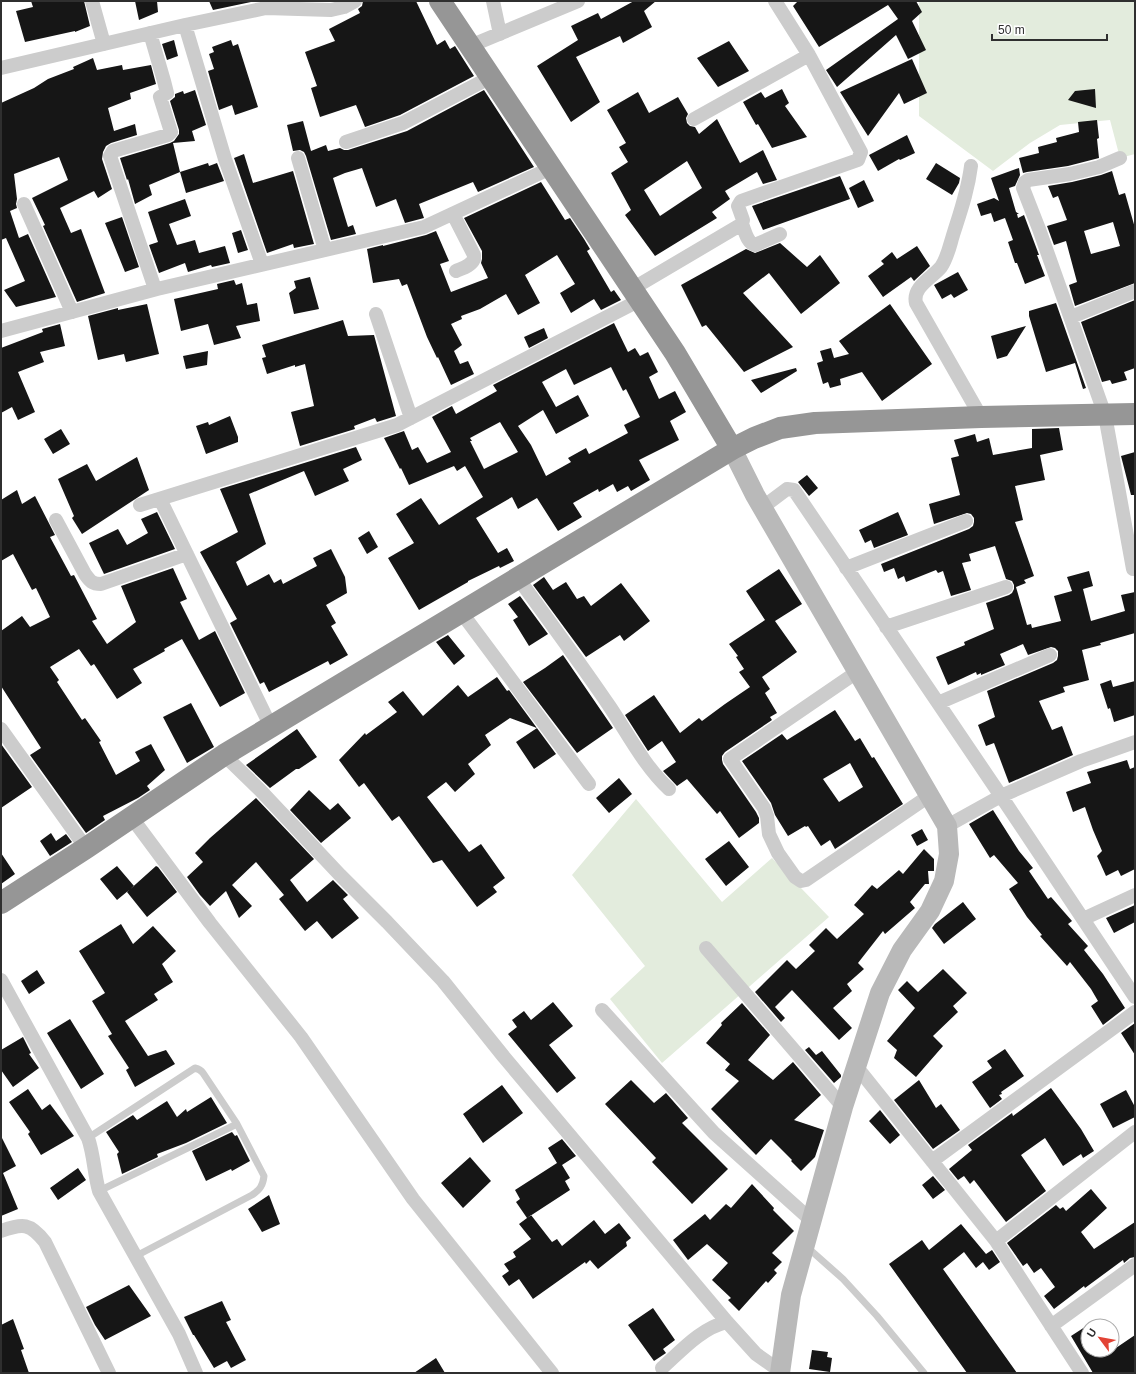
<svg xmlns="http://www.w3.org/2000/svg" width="1136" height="1374" font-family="Arial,sans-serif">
<rect width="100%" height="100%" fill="#fff"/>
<path fill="#e3ecdd" d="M919,1H1135V154L1120,158L1110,120L1060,125L1030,143L993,171L919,116Z
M636,799L722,902L772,858L829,917L662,1063L610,999L645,966L572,875Z"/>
<path fill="#161616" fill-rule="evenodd" d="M31,1H84L90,26L75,32V31L25,42L16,11L33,7Z
M135,1H157L158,12L139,20Z
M209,1H251V2L213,10Z
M363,1H416L437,45L445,40L450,49L455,46L474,76L400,115L365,127L356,105L320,117L311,88L317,86L305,52L335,41L329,29L360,13L358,9L362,6Z
M634,1H656L644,11L652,27L623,43L620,36L576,57L600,102L571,122L537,66L578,40L571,26L598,13L601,19Z
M798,1H916L922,12L912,21L926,50L908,59L896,35L837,87L826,70L898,19L888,5L819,47L793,6Z
M174,40L178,56L167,60L162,44Z
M231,40L233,46L238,44L258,107L235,115L232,105L219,110L208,71L214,69L209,54L214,52L212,47Z
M729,41L749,71L718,87L697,58Z
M93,58L97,70L122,65L123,70L151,65L156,84L130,93L131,99L108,108L114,131L135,124L137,135L111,143L106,146L103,152L102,159L112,189L98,198L94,191L60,208L71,233L81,229L105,293L77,302L43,226L45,225L32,198L68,180L59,157L14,174L17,199L16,204L17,208L10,211L19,238L28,234L56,297L16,307L4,290L25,281L6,238L1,240V103L34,88L48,79L74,69L73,67Z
M912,59L927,93L904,104L899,93L868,136L840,92Z
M782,89L789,103L785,106L807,137L772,148L758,124L756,125L743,102L761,92L765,98Z
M1095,89L1096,108L1068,100L1075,91Z
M195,90L206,125L192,131L195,141L173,143L180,172L149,185L152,195L135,204L128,179L127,180L120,158L170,143L174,141L179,134V130L170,101L175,97V94L183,91L184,94Z
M484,90L534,167L478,192L473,182L419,204L424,218L405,223L396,199L376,207L362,168L345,173L333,178L348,227L353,225L356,234L331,240L306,156L304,152L300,150L293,151L287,125L303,121L311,151L326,145L328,151L340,148L344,150H348L407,131Z
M638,92L649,113L678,97L688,114L686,118L687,123L690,126L695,127L699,134L717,119L740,163L763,150L777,180L763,184L757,172L725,191L730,199L712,212L717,218L655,256L625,215L631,210L611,173L628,162L619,147L626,143L607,110ZM687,161L702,188L660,216L644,190Z
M1097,120L1099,138L1097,139L1099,158L1068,166L1027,172L1023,173L1019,158L1039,153L1038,147L1057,142L1056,138L1079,132L1078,122Z
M907,135L915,153L900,160L899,159L878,171L869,155Z
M244,154L253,183L293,171L314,244L294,248L293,244L267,253L234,158Z
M208,163L209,166L217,163L224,181L186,193L180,172Z
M936,163L960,178L959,183L952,195L926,179Z
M1019,168L1020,175L1015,186L1009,188L1016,212L1019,214H1017L1018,218L1024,215L1039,255H1037L1045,276L1025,284L1017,263H1015L1008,242L1013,240L1005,218L994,222L991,213L981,216L977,204L994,198L999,201L991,178Z
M1112,171L1119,195L1125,193L1135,228V283L1075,306L1069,285L1077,282L1066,241L1054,245L1047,226L1067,220L1058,196L1053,198L1048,186L1072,182L1101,175ZM1113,222L1120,246L1091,254L1084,231Z
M840,176L850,199L763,230L752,206Z
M864,180L874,201L858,208L849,188Z
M541,182L565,220L570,218L584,239L590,249L587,251L611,292L614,290L621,300L601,310L594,299L571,313L560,293L575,284L557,255L525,275L540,303L518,315L506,294L480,309L461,316L462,319L451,324L462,345L454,351L460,364L468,361L474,374L451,385L438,357L437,358L427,337L407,284L402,286L399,279L373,283L367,249L383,245V246L426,235L436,231L449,261L440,264L451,292L488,278L481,263L482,259V251L464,218Z
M185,199L191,216L169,224L177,245L195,240L199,253L225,246L230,263L212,267L211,265L188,272L185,263L159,273L149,245L158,242L148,212Z
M122,217L139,267L125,272L105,223Z
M241,230L248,250L238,253L232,233Z
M780,243L807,267L820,255L840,283L801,314L769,273L743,293L793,347L744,372L706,325L702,327L681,285L746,249L755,253Z
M917,246L930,266L914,281L911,277L883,297L868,276L884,264L881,261L892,252L897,259Z
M958,272L968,290L954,298L951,294L942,299L934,285Z
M310,277L319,309L294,314L289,293L296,288L294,281Z
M234,280L236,285L242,283L247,305L257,303L260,321L236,326L241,338L214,345L208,324L181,331L174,299L218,289L217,284Z
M1135,300V368L1124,372L1127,380L1112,384L1110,380L1102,382L1081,322Z
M1056,303L1086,388L1083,389L1075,363L1046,372L1029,316V311Z
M147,304L159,354L126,362L124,354L98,360L88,316L118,308V310Z
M890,304L932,364L882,401L862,372L840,379L841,385L830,388L828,382L823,384L817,363L823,361L820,351L831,348L834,358L849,354L839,341Z
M343,320L348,336L374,335L396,416L377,422L375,418L354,426L355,429L300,446L291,412L314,406L305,364L295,367V365L267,374L262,358L266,357L262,345Z
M614,323L628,352L635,348L640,356L648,352L658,372L649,377L659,399L675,391L686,412L670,421L679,440L639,460L650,480L631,491L628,486L617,492L613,484L599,492L598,489L573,503L582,517L558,531L537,498L518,509L512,497L476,518L498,553L507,548L514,561L500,568L499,566L468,581V582L419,610L388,558L414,543L396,514L421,498L439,525L483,497L465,466L457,471L454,466L409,485L401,468L400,469L384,438L404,431L412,450L418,447L427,463L451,452L432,417L452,406L456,414L497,391L493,385ZM611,367L623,391L626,389L640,417L624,425L628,433L589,454L586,448L568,458L571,462L546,476L531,445L518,426L543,410L556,434L589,416L578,395L556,407L542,382L566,369L574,385ZM500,422L518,452L484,469L470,441H472L470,438Z
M60,324L65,346L40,352L44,362L18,372L35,412L18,420L12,407L1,413V348L43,332L42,329Z
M1026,326L1007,356L997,359L991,336Z
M544,328L548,338L529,348L524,337Z
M208,351L207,365L186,369L183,356Z
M796,368L797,371L761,393L751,380Z
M230,416L238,437V442L206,454L196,426L208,422L209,425Z
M1059,428L1063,450L1040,455L1045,480L1015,486L1023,520L1015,522L1034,576L1024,580L1026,583L1016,587L1027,625L1031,624L1032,628L1061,621L1054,596L1072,591L1067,577L1089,571L1093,586L1083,589L1091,621L1125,611L1121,595L1135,592V633L1100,643L1101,645L1082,650L1089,680L1063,687L1065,692L1039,701L1052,730L1062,726L1073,755L1009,783L994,743L986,746L978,725L995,717L987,691L1053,663L1057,660L1058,656V651L1055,648L1051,647L1028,655L1023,644L1000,654L1005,665L981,675V673L977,675L976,672L948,685L936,657L965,645L964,642L994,629L986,603L1009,595L1012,593L1014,589V585L1012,581L1006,579L995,546L969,554L971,561L962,563L971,590L951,596L943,571L938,573L936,570L906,582L904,576L898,579L894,568L884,572L881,564L969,529L973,526L974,522V518L971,514L967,513L934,524L929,504L960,495L951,458L959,456L954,440L975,434L977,442L989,438L993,455L1032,448V429Z
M61,429L70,444L53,454L44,439Z
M356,447L362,460L343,469L349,481L315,496L304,471L249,494L266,544L236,562L247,586L269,574L274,583L281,579L283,584L317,566L313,558L331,549L345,577L347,593L326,605L336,623L331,626L348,655L330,665L328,661L269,692L264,682L260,684L230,623L237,619L200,552L238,532L220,489Z
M1135,452V495H1131L1121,456Z
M137,457L149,490L82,534L72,518L74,516L58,479L87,464L96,481Z
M807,475L818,488L809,496L798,482Z
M17,490L22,504L35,496L55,535L50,537L71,576L74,575L97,619L92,621L107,644L136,622L121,586L173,568L187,599L180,602L199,640L215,631L245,693L220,707L182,639L164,649L165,651L133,669L142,683L117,699L94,664L91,666L79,649L50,667L59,680L57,682L82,720L85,718L101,741L99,742L116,775L140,761L135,752L151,744L165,770L147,786L150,790L138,798L103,816L105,820L86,833L30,755L41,748L1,686V631L22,616L30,627L50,617L36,588L32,590L13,554L1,561V500Z
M157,512L175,549L104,574L89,543L118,529L127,545L148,533L141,519Z
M898,512L908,535L874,548L871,540L865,543L859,530Z
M369,531L378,547L367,554L358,538Z
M779,569L802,604L775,621L797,652L762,677L770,689L765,693L777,713L770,717L772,720L725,752L722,756V760L723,764L756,812L759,818V823L739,838L720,811L717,814L687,779L677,786L663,771L676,762L662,741L648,751L625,715L654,695L680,733L699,718L702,721L725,704L750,687L739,672L744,669L736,657L738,656L729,644L765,620L746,591Z
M544,577L553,590L566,582L577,599L584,596L591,606L621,583L650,621L624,641L620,635L586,657L533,585Z
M520,596L548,634L529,646L513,620L518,617L508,604Z
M448,635L465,656L454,665L436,642Z
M563,655L613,728L577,753L523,682L545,668Z
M497,677L507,691L509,690L556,754L534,769L516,742L537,728L510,718L485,735L491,745L468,764L475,774L455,792L446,782L427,797L469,852L481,844L505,878L493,887L497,892L477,907L442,860L433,863L399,816L392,821L364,783L359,787L339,760L365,733L366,735L397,712L388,702L403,691L423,716L458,685L468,697Z
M1111,680L1113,687L1135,681V715L1114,722L1110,708L1108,709L1100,684Z
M191,703L214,747L187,763L163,717Z
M835,710L855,741L860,738L872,758L874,757L903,804L835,849L830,840L821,846L808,826L806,827L805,826L788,836L775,815L771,803L742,761L782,734L787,740ZM850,763L863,787L839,802L823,779Z
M297,729L317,757L299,769H296L270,788L246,765Z
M1,744L32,787L1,808Z
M1127,760L1130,769L1135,767V869L1121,876L1118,870L1106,876L1097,856L1102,851L1093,830L1085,807L1073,812L1066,792L1091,783L1087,772Z
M619,778L632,794L609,813L596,798Z
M309,790L330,810L338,803L351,818L321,843L290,810Z
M256,798L314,859L290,880L307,902L333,880L348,895L343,899L359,918L332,939L317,921L305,931L279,899L284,895L256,862L232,885L252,906L239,918L226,891L210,906L200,895L187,877L203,862L195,853L210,838Z
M993,810L1019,851L1033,868L1029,871L1048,899L1051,897L1072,921L1068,924L1088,946L1084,950L1103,974L1125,1008L1103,1025L1091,1006L1098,1001L1091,989L1070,962L1067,966L1040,936L1042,935L1027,917L1009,889L1018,883L994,855L990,858L969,824Z
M922,829L928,840L917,846L911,835Z
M51,833L56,841L66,834L72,842L50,856L40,841Z
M729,841L749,867L726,886L705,859Z
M924,849L934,859V871H928L929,884H925L910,902L915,908L885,934L883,931L858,963L864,969L847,984L852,991L833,1008L852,1028L839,1040L792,990L775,1007L785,1018L781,1022L755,992L787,960L796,969L815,951L809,945L826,928L837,939L864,914L854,905L872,885L877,889L899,870L903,874Z
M1,853L15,874L1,884Z
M117,866L134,886L117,900L100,879Z
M156,866L158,867L177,892L147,917L127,892Z
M963,902L976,919L944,944L932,928L935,924Z
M1135,905V922L1114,933L1106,918Z
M121,924L133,944L153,926L176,951L162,964L173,982L154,994L158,1000L125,1021L148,1056L166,1050L175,1064L135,1087L126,1070L129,1068L108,1036L112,1034L92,1001L105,993L79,951Z
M943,969L967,993L953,1006L958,1012L933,1036L943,1046L916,1077L894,1058L897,1050L887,1041L915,1008L898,990L907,981L918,992Z
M37,970L45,983L29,994L21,981Z
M553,1002L573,1026L549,1045L576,1078L557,1093L508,1034L517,1027L512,1020L524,1011L531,1020Z
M742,1003L770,1035L748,1060L773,1080L793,1062L821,1095L794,1120L824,1130L815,1157L801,1171L791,1161L792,1160L771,1139L756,1155L711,1109L739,1081L725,1070L730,1064L706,1043L722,1025L721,1023Z
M70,1019L104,1074L81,1089L47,1033Z
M1135,1023V1055L1121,1033Z
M23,1037L31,1053L29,1054L39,1068L13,1087L1,1070V1050Z
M809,1047L816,1055L822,1051L841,1075V1077L834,1083L805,1050Z
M1005,1049L1024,1076L1001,1092L1002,1094L999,1095L1002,1099L990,1108L972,1082L992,1068L987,1061Z
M631,1080L654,1103L666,1093L688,1118L682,1123L728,1169L692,1204L652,1162L656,1158L605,1104Z
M919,1080L936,1108L941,1104L960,1130L933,1149L894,1100Z
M502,1085L523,1113L483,1143L463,1114Z
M1051,1088L1081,1129L1094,1151L1083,1158L1081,1154L1063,1166L1045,1138L1021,1155L1046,1191L1006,1222L974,1180L970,1184L964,1176L958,1180L949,1169L972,1150L968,1145L1012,1113L1013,1116Z
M28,1089L42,1110L50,1104L74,1136L41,1155L28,1134L30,1132L9,1102Z
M1126,1090L1135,1107V1117L1113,1128L1100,1104Z
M211,1097L227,1123L186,1143L157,1154L158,1157L122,1174L117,1154L119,1152L106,1132L133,1115L137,1120L167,1101L177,1117L186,1109L187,1112Z
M880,1110L900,1135L890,1144L869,1121Z
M232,1132L235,1136L237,1135L250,1161L232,1171L231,1169L206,1181L192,1151Z
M1,1136L16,1166L3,1173L18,1209L1,1216Z
M562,1139L576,1156L562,1165L570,1178L565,1181L570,1190L527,1218L516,1202L520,1199L515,1190L557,1163L548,1148Z
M470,1157L491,1181L463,1208L441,1183Z
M78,1168L86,1180L58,1200L50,1188Z
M933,1176L945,1190L933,1199L922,1185Z
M752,1184L774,1208L773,1210L794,1231L772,1253L782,1262L774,1270L777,1273L768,1283L766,1281L739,1311L728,1300L731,1298L712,1280L728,1263L707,1244L688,1260L673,1240L705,1214L710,1220L726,1204L731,1208Z
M1091,1189L1107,1208L1081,1232L1094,1249L1135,1222V1257L1130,1258L1124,1263L1123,1260L1085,1288L1084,1286L1054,1309L1044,1296L1055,1287L1041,1268L1034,1273L1027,1263L1023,1266L1007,1243L1056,1205L1060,1209L1063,1207L1066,1211Z
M269,1195L280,1224L262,1232L248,1209Z
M531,1215L552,1242L557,1239L562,1246L594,1220L605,1234L619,1223L631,1238L626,1242L627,1246L598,1269L590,1260L586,1264L585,1262L533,1299L519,1279L509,1286L502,1276L509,1271L504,1264L516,1257L513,1252L531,1239L519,1224Z
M961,1224L986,1254L992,1250L1000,1262L989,1270L983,1262L976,1268L964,1252L943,1269L1017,1373H967L889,1264L922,1240L929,1250Z
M129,1285L151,1316L105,1340L95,1325L86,1307Z
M222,1301L231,1320L226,1322L246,1360L231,1368L227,1361L214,1368L194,1335H193L184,1317Z
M653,1308L675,1340L663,1349L666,1353L654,1361L628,1325Z
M13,1319L24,1349L21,1350L29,1373H1V1325Z
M1088,1325V1350H1113L1135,1335V1373H1093L1071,1336Z
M812,1350L828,1352L827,1357L832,1358L830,1372L809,1369Z
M436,1358L445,1373H414Z"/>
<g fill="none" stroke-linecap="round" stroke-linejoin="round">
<path stroke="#ccc" stroke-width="7" d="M88,1138L195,1068C199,1069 201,1070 203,1073L237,1124L264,1176C263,1185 260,1190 252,1195L136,1256
M99,1191L237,1124
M807,1247L843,1279L877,1316L924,1373"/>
<path stroke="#ccc" stroke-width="14" d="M92,1L104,44
M493,1L500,34
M185,25L225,159L262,264
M150,33L164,81L167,93L160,97L171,132L168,135L113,151L110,156L155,289
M470,46L578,1
M1,68L185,25L266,8L331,10L344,7L355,1
M694,119L809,55
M346,142L403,123L491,77
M298,158L325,250
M1120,158L1099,167L1070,174L1028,180L1025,182L1023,188L1039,229L1105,415L1133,569
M971,166C968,190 961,210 954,232C950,244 948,257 941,267C932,278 912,287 916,303L981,417
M24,204L72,312
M453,214L474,255V259C471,266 463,268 456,271
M742,224L743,220L738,206L741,201L858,160L861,152L809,55L775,1
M632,289L742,224C745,231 747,243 755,245L780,234
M376,314L411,418
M1071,317L1135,291
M1,331L157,289L424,227L551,168
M160,499L271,727
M140,505L397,425L640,300
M763,507L787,489L794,490L1001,796L1135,997
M56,520L85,574C90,581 92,584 101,584L187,554
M846,568L966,521
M518,578C549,621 581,664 610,707C628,734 645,767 669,789
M461,612L589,784
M886,627L1006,587
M857,672L730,759L764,808L767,816L769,834L778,853L795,877L801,881L806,880L929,796
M938,703L1050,655
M1,729L86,848
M224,755L260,790L340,875L387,922L443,981L504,1057L727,1322L756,1354L780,1371
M132,818L210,923L301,1037L413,1199L552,1373
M947,826L1001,796L1081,761L1135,742
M1083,919L1135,895
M706,948L843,1107
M1,980L88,1138C94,1155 94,1173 99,1191L179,1334L196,1373
M602,1010L714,1133L812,1221
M856,1066L996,1241L1082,1373
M932,1161L1135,1012
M1,1231C23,1223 30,1223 45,1242L109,1373
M996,1241L1135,1132
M1051,1326L1135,1265
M662,1368C681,1351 701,1328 727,1322"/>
<path stroke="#b9b9b9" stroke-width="20" d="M732,449L755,495L947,826L949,854L944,881L930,911L902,950L880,993L843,1107L791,1295L780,1373"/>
<path stroke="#969696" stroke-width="22" d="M440,1L675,353L732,449
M1,903L86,848L224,755L732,449L754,438L780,428L815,423L981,417L1135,414"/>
</g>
<rect width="1136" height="1374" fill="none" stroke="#2f2f2f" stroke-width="4"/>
<g transform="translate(1100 1338) rotate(302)"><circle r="19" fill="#ffffff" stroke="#acacac"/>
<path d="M0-3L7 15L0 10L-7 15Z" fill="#e24335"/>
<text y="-6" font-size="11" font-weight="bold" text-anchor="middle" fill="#2f2f2f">U</text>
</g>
<path d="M992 34v6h115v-6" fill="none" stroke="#2f2f2f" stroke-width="2"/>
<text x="998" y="34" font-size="12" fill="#2f2f2f" stroke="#ffffff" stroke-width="3" paint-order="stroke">50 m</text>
</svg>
